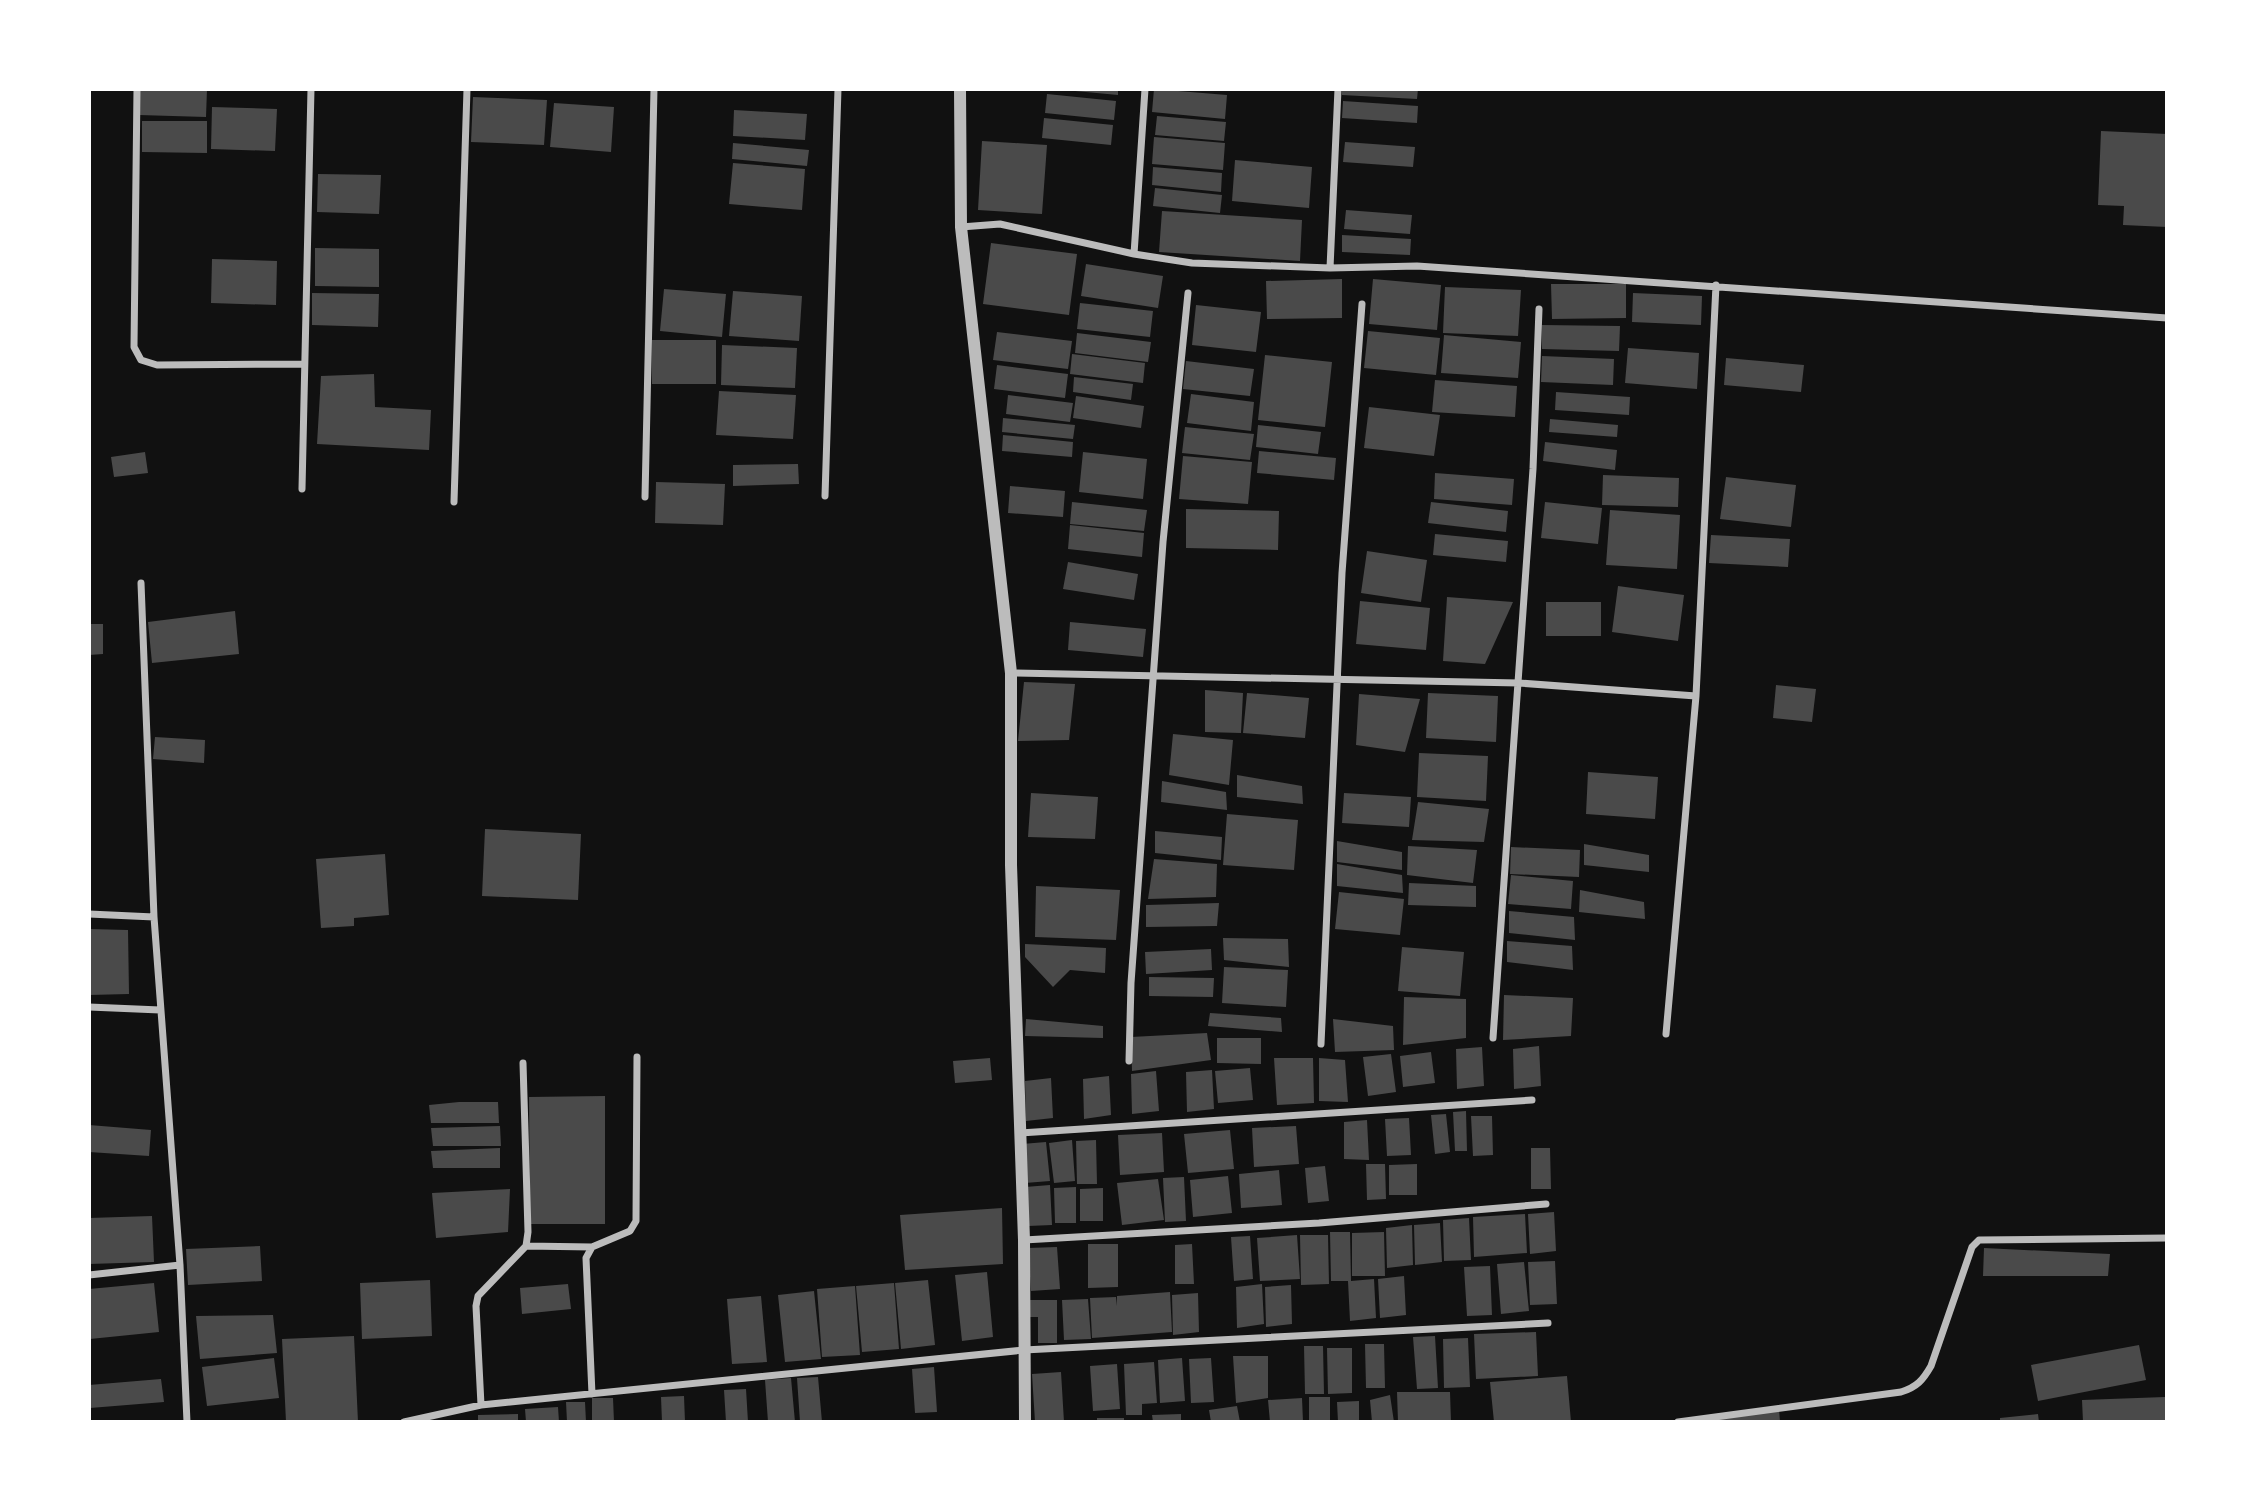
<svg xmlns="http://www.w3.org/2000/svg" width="2256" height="1511" font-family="'PT Sans Narrow',sans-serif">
<rect width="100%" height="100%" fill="#111"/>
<path fill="#4a4a4a" d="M139,89H207L206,117L139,115Z
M1075,89H1118V95L1075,91Z
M1154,89L1227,95L1225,119L1152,112Z
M1342,89H1418L1417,99L1342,95Z
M1047,94L1116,101L1114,120L1045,113Z
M473,97L547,100L544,145L471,142Z
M1343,101L1418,106L1417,123L1342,118Z
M554,103L614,107L611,152L550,147Z
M212,107L277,109L275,151L211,149Z
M734,110L807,114L805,140L733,136Z
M1157,116L1226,122L1224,141L1155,135Z
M1044,118L1113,125L1111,145L1042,138Z
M142,121H207V153L142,152Z
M2101,131L2167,134V227L2123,225L2124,206L2098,205Z
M1154,137L1225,143L1223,170L1152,164Z
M982,141L1047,145L1042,214L978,210Z
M1345,142L1415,147L1413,167L1343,162Z
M733,143L809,150L807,166L732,159Z
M1235,160L1312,167L1309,208L1232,201Z
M733,163L805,169L802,210L729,204Z
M1153,167L1222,173L1221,192L1152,185Z
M318,174L381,175L379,214L317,212Z
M1155,188L1222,195L1220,213L1153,206Z
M1346,210L1412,215L1410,234L1344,229Z
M1162,211L1302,220L1300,261L1159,252Z
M1342,235L1411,239L1410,255L1342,252Z
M991,243L1077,254L1069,315L983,304Z
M315,248L379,249V287L315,286Z
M212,259L277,261L276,305L211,303Z
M1086,264L1163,276L1158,308L1081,296Z
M1342,279V318L1267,319L1266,281Z
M1373,279L1441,285L1437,330L1369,324Z
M1551,284H1626V318L1552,319Z
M1445,287L1521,290L1518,336L1443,333Z
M664,289L726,294L722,337L660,331Z
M733,291L802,296L799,341L729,336Z
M312,293L379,294L378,327L312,325Z
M1633,293L1702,296L1701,325L1632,322Z
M1080,303L1153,311L1150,337L1077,329Z
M1196,305L1261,312L1256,352L1192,345Z
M1542,325L1620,326L1619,351L1542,349Z
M1368,331L1440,338L1436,375L1364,368Z
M997,332L1072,341L1068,369L993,360Z
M1077,333L1151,342L1148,362L1075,353Z
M1444,335L1521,342L1518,378L1441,373Z
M652,340H716V384H652Z
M722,345L797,348L795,388L721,385Z
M1628,348L1699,353L1697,389L1625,383Z
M1072,354L1145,363L1143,383L1070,374Z
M1265,355L1332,362L1325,427L1258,420Z
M1542,356L1614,359L1613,385L1541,382Z
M1726,358L1804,365L1801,392L1724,385Z
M1186,361L1254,369L1250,396L1183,389Z
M997,365L1068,374L1065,398L994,389Z
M374,374L375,407L431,410L429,450L317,444L321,376Z
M1074,377L1133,384L1131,400L1073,392Z
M1435,380L1517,386L1515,417L1432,412Z
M719,391L796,395L793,439L716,435Z
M1556,392L1630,397L1629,415L1555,410Z
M1191,394L1254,402L1251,431L1187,423Z
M1008,395L1073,403L1070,422L1006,414Z
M1076,396L1144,406L1141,428L1073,418Z
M1369,407L1440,415L1434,456L1364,448Z
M1003,418L1075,425L1073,439L1002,432Z
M1550,419L1618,425L1617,437L1549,432Z
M1258,425L1321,432L1318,454L1256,447Z
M1185,427L1254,434L1250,460L1182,453Z
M1003,435L1073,442L1072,457L1002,451Z
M1545,442L1617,450L1615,470L1543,461Z
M1259,451L1336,458L1334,480L1257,473Z
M145,452L148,473L114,477L111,457Z
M1083,452L1147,459L1143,499L1079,492Z
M1183,456L1252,462L1248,504L1179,499Z
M798,464L799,484L733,486V465Z
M1435,473L1514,479L1512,505L1434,499Z
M1603,475L1679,478L1678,507L1602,505Z
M1726,477L1796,485L1791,527L1720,519Z
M656,482L725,484L723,525L655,523Z
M1010,486L1065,491L1063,517L1008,513Z
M1072,502L1147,510L1144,531L1070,524Z
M1431,502L1508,511L1506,532L1428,523Z
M1545,502L1602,508L1598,544L1541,538Z
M1186,509L1279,511L1278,550L1186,548Z
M1610,510L1680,515L1677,569L1606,565Z
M1070,525L1144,533L1142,557L1068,549Z
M1435,534L1508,541L1506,562L1433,555Z
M1711,535L1790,539L1788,567L1709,563Z
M1367,551L1427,560L1421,602L1361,593Z
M1068,562L1138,574L1134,600L1063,589Z
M1618,586L1684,595L1678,641L1612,632Z
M1447,597L1513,602L1485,664L1443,661Z
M1360,601L1430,608L1426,650L1356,644Z
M1546,602H1601V636H1546Z
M235,611L239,654L152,663L148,622Z
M1070,622L1146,629L1143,657L1068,650Z
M89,624H103V654L89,655Z
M1024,682L1075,684L1069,740L1018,741Z
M1776,685L1816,689L1812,722L1773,718Z
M1205,690L1243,693L1241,733L1205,732Z
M1247,693L1309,698L1305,738L1243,733Z
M1428,693L1498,696L1496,742L1426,738Z
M1359,694L1420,699L1405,752L1356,745Z
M1173,734L1233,740L1229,785L1169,775Z
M155,737L205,740L204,763L153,759Z
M1419,753L1488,756L1486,801L1417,797Z
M1588,772L1658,777L1655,819L1586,814Z
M1237,775L1302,786L1303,804L1237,797Z
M1162,781L1226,792L1227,810L1161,802Z
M1031,793L1098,797L1095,839L1028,837Z
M1344,793L1411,797L1409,827L1342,823Z
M1418,802L1489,809L1484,842L1412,840Z
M1227,814L1298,820L1294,870L1223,865Z
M485,829L581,834L578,900L482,896Z
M1155,831L1222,837L1221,860L1155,853Z
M1337,841L1402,852V870L1337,862Z
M1584,844L1649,855V872L1584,865Z
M1408,846L1477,850L1473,883L1407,875Z
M1511,847L1580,850L1579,877L1510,874Z
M385,854L389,915L354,918V926L321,928L316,859Z
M1154,859L1217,864L1216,897L1148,899Z
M1337,864L1402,875L1403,893L1337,886Z
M1511,875L1573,881L1571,909L1508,904Z
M1409,883L1476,886V907L1408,905Z
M1036,886L1120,890L1116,940L1035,937Z
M1580,890L1644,902L1645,919L1579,912Z
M1339,892L1404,899L1400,935L1335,929Z
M1219,903L1217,926L1146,927V905Z
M1509,911L1574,917L1575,940L1509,933Z
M89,929L128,930L129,994L89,995Z
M1223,938L1288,939L1289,967L1224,960Z
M1507,941L1572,946L1573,970L1507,962Z
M1025,944L1106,948L1105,973L1070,970L1053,987L1025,957Z
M1402,947L1464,952L1460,996L1398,991Z
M1211,949L1212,970L1146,974L1145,952Z
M1224,967L1288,970L1286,1007L1222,1003Z
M1149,977L1214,978L1213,997L1149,996Z
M1504,995L1573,998L1571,1036L1503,1040Z
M1404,997L1466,999V1038L1403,1045Z
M1210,1013L1281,1018L1282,1032L1208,1026Z
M1026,1019L1103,1026V1038L1025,1036Z
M1333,1019L1393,1026L1394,1050L1335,1052Z
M1207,1033L1211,1060L1132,1071L1131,1037Z
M1217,1038H1261V1064L1217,1063Z
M1539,1046L1541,1086L1514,1089L1513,1049Z
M1482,1047L1484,1086L1457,1089L1456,1049Z
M1431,1052L1435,1083L1403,1087L1400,1056Z
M1391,1054L1396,1092L1368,1096L1363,1057Z
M990,1058L992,1080L955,1083L953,1061Z
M1274,1058H1313L1314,1103L1277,1105Z
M1319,1058L1345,1060L1348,1102L1319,1101Z
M1250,1068L1253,1100L1218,1103L1215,1071Z
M1212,1070L1214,1109L1187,1112L1186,1072Z
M1156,1071L1159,1111L1132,1114L1131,1074Z
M1109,1076L1111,1115L1084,1119L1083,1079Z
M1051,1078L1053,1118L1026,1121L1025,1081Z
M605,1096V1224H530L529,1097Z
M459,1102H498L499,1123H431L429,1105Z
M1466,1111L1467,1151H1455L1453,1112Z
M1446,1114L1450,1152L1435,1154L1431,1115Z
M1471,1116H1492L1493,1155L1473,1156Z
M1409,1118L1411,1155L1387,1156L1385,1119Z
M1367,1120L1369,1160L1344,1159V1122Z
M89,1125L151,1130L149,1156L89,1152Z
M500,1126L501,1146H433L431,1128Z
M1296,1126L1299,1164L1254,1167L1252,1128Z
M1230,1130L1234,1169L1188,1173L1184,1134Z
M1162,1133L1164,1172L1120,1175L1118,1135Z
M1072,1140L1075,1181L1054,1183L1049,1143Z
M1096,1140L1097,1184H1077L1076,1141Z
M1046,1142L1050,1181L1025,1183L1022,1144Z
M500,1148V1168H433L431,1151Z
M1531,1148H1550L1551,1189H1531Z
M1366,1164H1385L1386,1199L1367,1200Z
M1417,1164V1195H1389V1165Z
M1325,1166L1329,1201L1308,1203L1305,1168Z
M1279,1170L1282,1205L1241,1208L1239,1174Z
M1228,1176L1232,1213L1193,1217L1190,1180Z
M1184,1177L1186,1221L1165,1222L1163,1178Z
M1158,1179L1164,1220L1122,1225L1117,1183Z
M1050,1185L1052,1225L1028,1226L1025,1187Z
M1076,1187V1223H1055L1054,1188Z
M1103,1188V1221H1080V1189Z
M510,1189L508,1232L436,1238L432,1193Z
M1002,1208L1003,1264L905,1270L900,1215Z
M1554,1212L1556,1251L1530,1254L1528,1214Z
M1525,1214L1527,1253L1474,1257L1473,1217Z
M152,1216L154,1262L89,1264V1218Z
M1469,1218L1471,1260L1444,1261L1443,1220Z
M1440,1223L1442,1262L1415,1265L1414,1225Z
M1412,1225L1413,1265L1387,1268L1386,1228Z
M1330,1232H1350L1351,1281L1374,1279L1376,1318L1350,1321L1348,1281H1331Z
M1384,1232L1385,1276H1352V1233Z
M1297,1235L1300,1279L1260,1281L1257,1238Z
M1300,1235H1328L1329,1284L1301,1285Z
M1250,1236L1253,1279L1234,1281L1231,1237Z
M1088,1244H1118V1287L1088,1288Z
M1192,1244L1194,1284H1175V1245Z
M260,1246L262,1281L188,1285L186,1249Z
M1057,1247L1060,1289L1031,1291L1028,1248Z
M1984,1248L2110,1254L2108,1276H1983Z
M1555,1261L1557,1304L1530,1305L1528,1262Z
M1524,1262L1529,1311L1501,1314L1497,1264Z
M1490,1266L1492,1315L1467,1316L1464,1267Z
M987,1272L993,1337L962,1341L955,1275Z
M1404,1276L1406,1315L1380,1318L1378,1279Z
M430,1280L432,1336L362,1339L360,1283Z
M928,1280L935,1345L901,1349L895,1283Z
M154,1283L159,1332L90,1339L89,1289Z
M894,1283L899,1349L862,1352L856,1286Z
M568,1284L571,1309L522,1314L520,1288Z
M1262,1284L1264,1324L1237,1328L1236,1287Z
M1291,1285L1292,1324L1266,1327L1265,1287Z
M855,1286L860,1355L822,1357L817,1289Z
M814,1291L821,1359L785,1362L778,1295Z
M1170,1292L1172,1332L1092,1338L1090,1298L1116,1297L1117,1306V1296Z
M1198,1293L1199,1332L1173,1335L1172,1295Z
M761,1296L767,1362L732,1364L727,1299Z
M1088,1299L1091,1339L1064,1340L1062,1300Z
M1027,1300H1057V1343H1038V1317H1028Z
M273,1315L277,1353L200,1359L196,1316Z
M1536,1332L1538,1376L1476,1379L1474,1334Z
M354,1336L358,1422H286L282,1339Z
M1435,1336L1438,1388L1417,1389L1413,1337Z
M1468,1338L1470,1387L1444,1388L1443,1339Z
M1365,1344H1384L1385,1388H1366Z
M2139,1345L2146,1380L2038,1401L2031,1365Z
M1304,1346H1323L1324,1394H1305Z
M1327,1348H1352V1393L1328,1394Z
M1233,1356H1268V1398L1236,1403Z
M274,1358L279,1398L207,1406L202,1367Z
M1182,1358L1185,1401L1160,1403L1158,1360Z
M1211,1358L1214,1402L1191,1403L1189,1359Z
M1154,1362L1157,1403L1142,1404V1415H1126L1124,1364Z
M1117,1364L1120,1409L1093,1411L1090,1366Z
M934,1367L937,1412L915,1413L912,1369Z
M1061,1372L1064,1422H1035L1032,1374Z
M1567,1376L1571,1422H1494L1490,1382Z
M818,1377L822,1422H800L797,1378Z
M791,1378L795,1422H768L765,1380Z
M161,1379L164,1402L90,1408L89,1385Z
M746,1389L748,1422H726L724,1390Z
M1397,1392H1450L1451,1422H1398Z
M1390,1395L1394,1422H1372L1370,1400Z
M684,1396L685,1422H662L661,1397Z
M1309,1397H1330V1422H1309Z
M2165,1397V1422H2083L2082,1400Z
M592,1398H613L614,1422H592Z
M1302,1398L1303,1422H1270L1268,1400Z
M1359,1401V1422H1338L1337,1402Z
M566,1402H585L586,1422H567Z
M1237,1406L1240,1422H1211L1209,1410Z
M558,1407L559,1422H526L525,1409Z
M1779,1409L1780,1422H1707V1420Z
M518,1414V1422H478V1415Z
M1181,1414V1422H1153L1152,1415Z
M2038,1414L2039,1422H2000V1418Z
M1097,1418H1124V1422H1097Z"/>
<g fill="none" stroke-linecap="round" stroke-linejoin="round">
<path stroke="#bcbcbc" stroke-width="7" d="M137,89L134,347L141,360L157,365L304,364
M961,227L1000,224L1134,254L1192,263L1330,268L1417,266L2167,318
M1134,254L1145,89
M1330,268L1338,89
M302,489L311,89
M825,496L838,89
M645,497L654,89
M454,502L467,89
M141,583L154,917L180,1265
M1011,673L1519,683L1696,696
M89,914L154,917
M89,1007L160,1010
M1666,1034L1696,696L1716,285
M1493,1038L1533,469L1539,309
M1321,1044L1342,573L1362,304
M1129,1061L1131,983L1163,542L1188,293
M1020,1133L1532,1100
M1024,1240L1319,1223L1546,1204
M526,1246L592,1247
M89,1275L180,1265L187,1422
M592,1394L586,1258L592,1247L630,1231L636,1221L637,1057
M481,1405L476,1306L478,1296L526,1246L528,1232L523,1063
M404,1422L481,1405L1024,1350L1548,1323
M1678,1422L1901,1392C1917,1387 1923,1380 1931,1366L1972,1247L1979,1240L2167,1238"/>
<path stroke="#bcbcbc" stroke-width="12" d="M960,89L961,227L1011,673V865L1024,1240L1025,1422"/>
</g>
<rect width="2256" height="1511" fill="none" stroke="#ffffff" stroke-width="182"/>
</svg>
